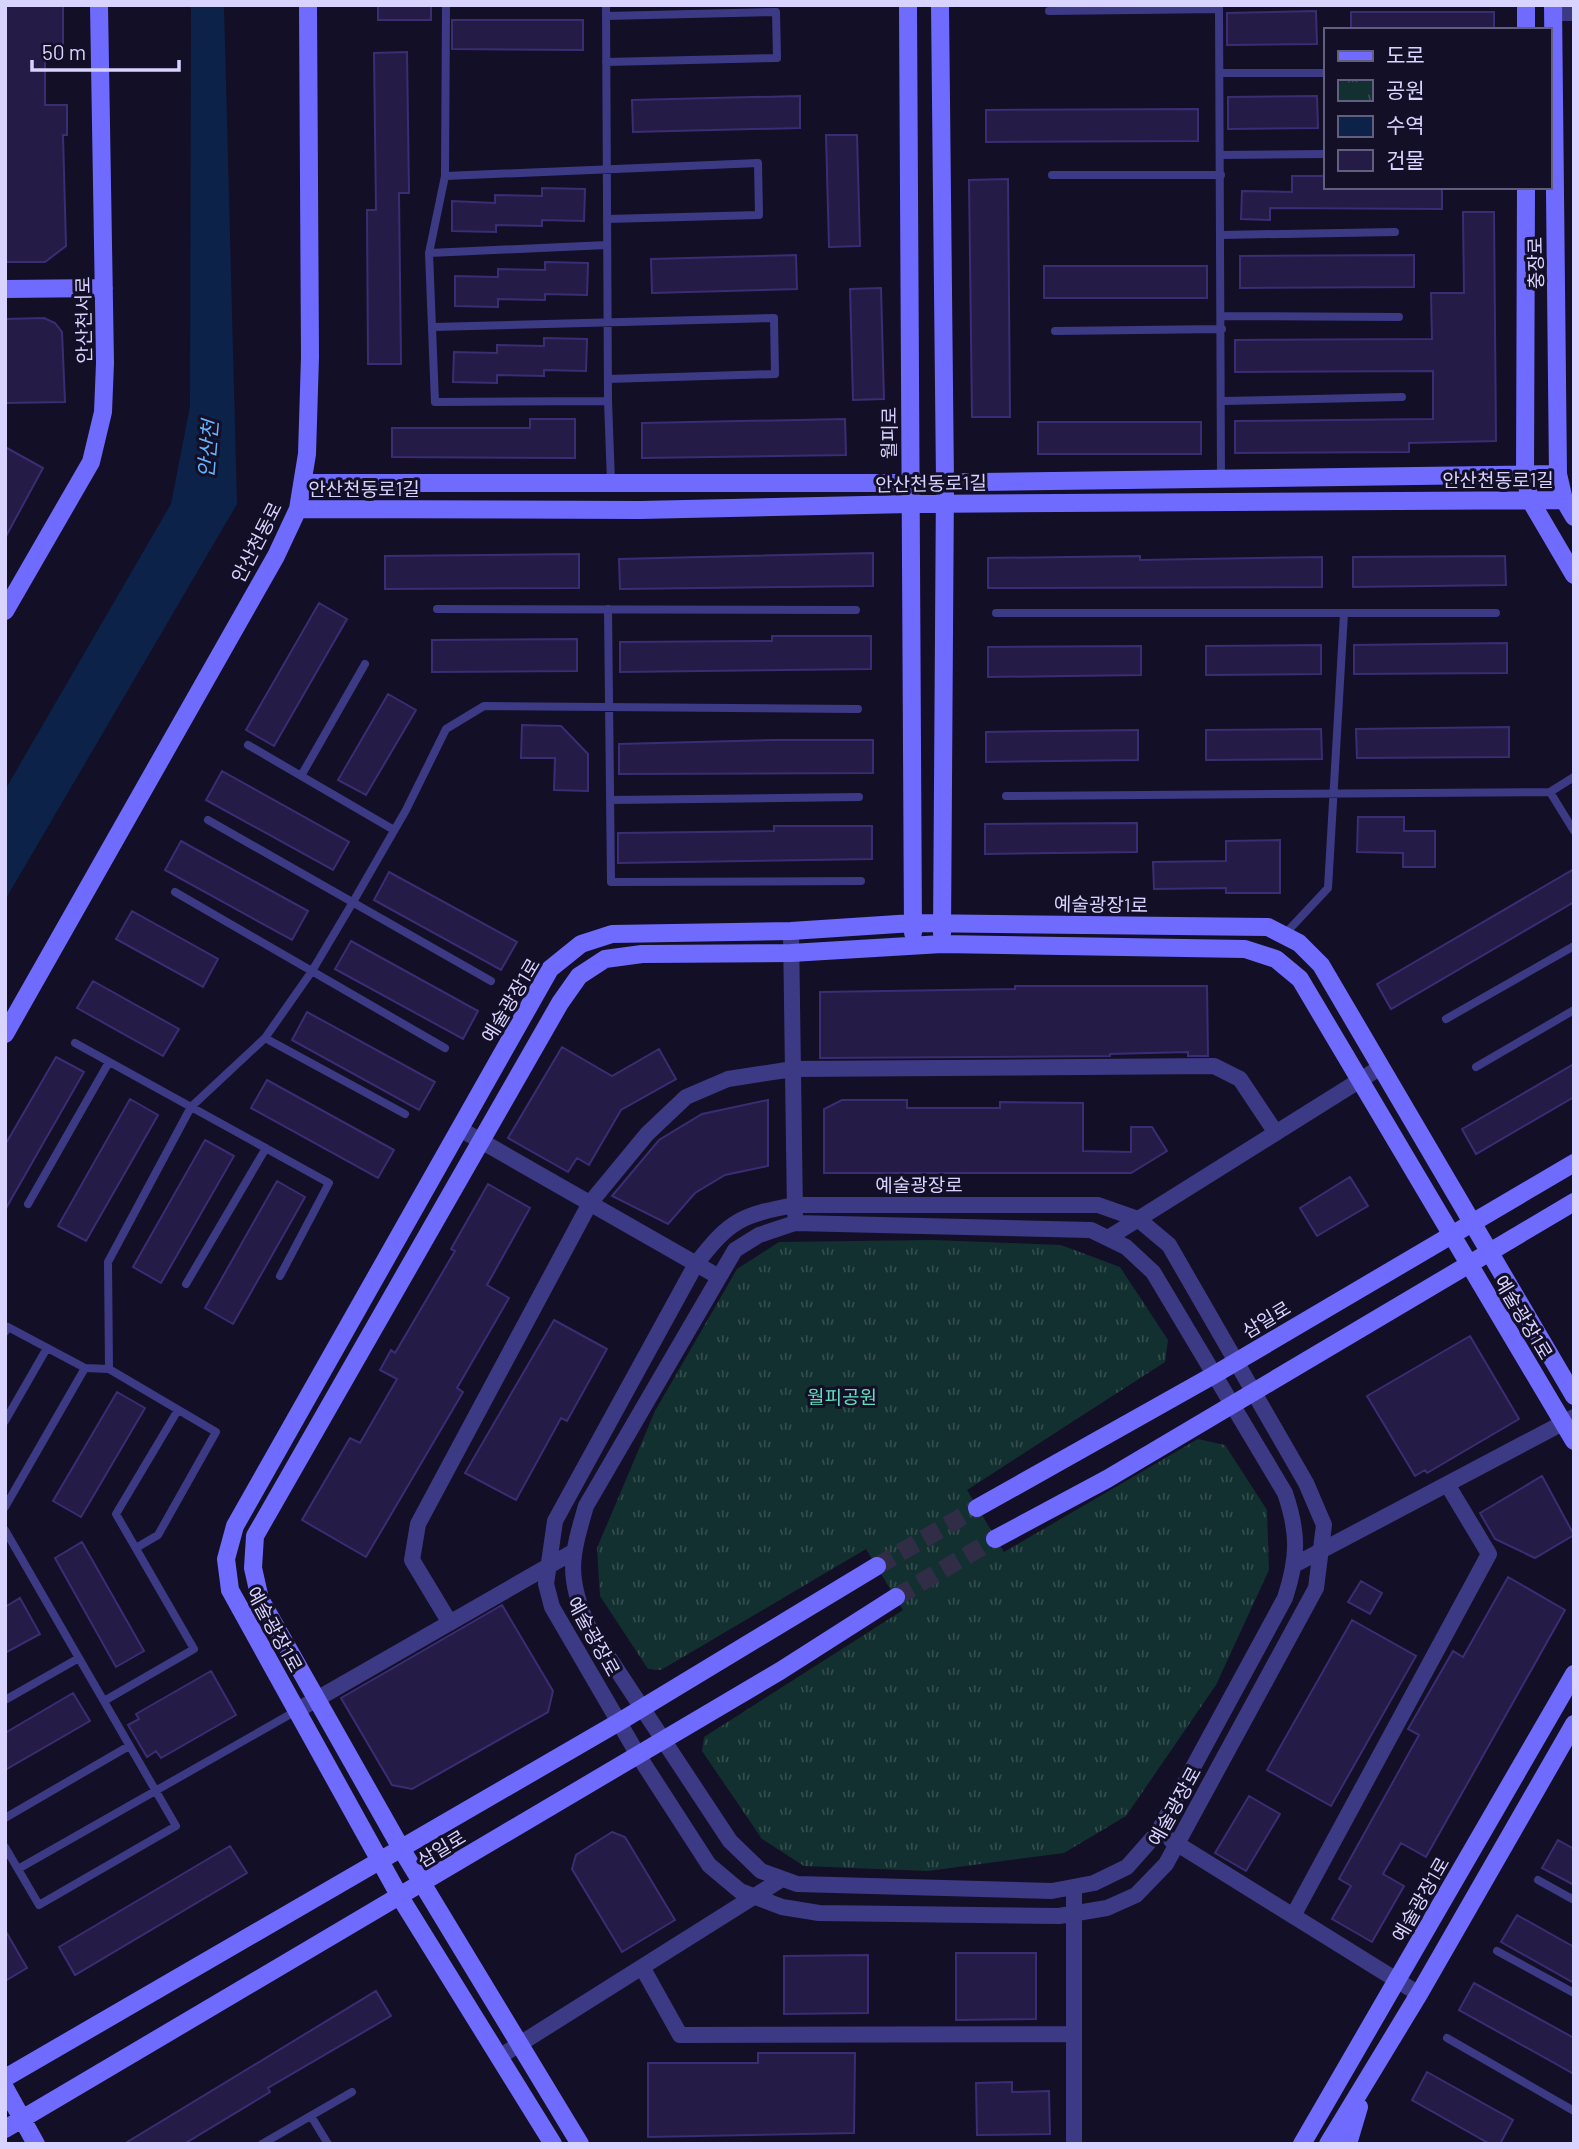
<svg xmlns="http://www.w3.org/2000/svg" width="1579" height="2149" font-family="Barlow,'Noto Sans KR',sans-serif">
<defs>
<pattern id="park-tufts" width="24" height="20" patternUnits="userSpaceOnUse" patternTransform="scale(1.75)"><rect width="24" height="20" fill="#12302f"/><path d="M3 7l-1-3M5 7V3M7 7l1-3M15 17l-1-3M17 17v-4M19 17l1-3" fill="none" stroke="#344d4e"/></pattern>
</defs>
<rect width="100%" height="100%" fill="#130f26"/>
<path fill="url(#park-tufts)" d="M931,1240L1061,1245L1120,1267L1168,1340L1165,1362L967,1490L1004,1552L1198,1439L1225,1445L1267,1510L1269,1570L1216,1685L1126,1816L1064,1853L928,1871L804,1866L762,1839L702,1751L704,1737L903,1610L866,1549L661,1670L648,1669L600,1596L597,1548L655,1411L737,1269L779,1242Z"/>
<path fill="#0c2248" d="M191,5H224L237,504L5,900V790L171,504L190,406Z"/>
<path fill="#241b47" stroke="#3b2d73" stroke-width="2" d="M5,5H63V53L45,54V105H67V135H63L66,246L45,262H5Z
M378,5H431V20H378Z
M1316,11L1317,44L1227,45V13Z
M1351,12H1494V30H1351Z
M452,20H583V50L452,49Z
M407,52L409,193H399L401,364H368L367,210H376L374,53Z
M800,96V128L633,132L632,100Z
M1317,96L1318,128L1228,129V97Z
M1198,109V141L986,142V110Z
M826,135H857L860,246L829,247Z
M1292,176H1325V187H1442V209L1270,208V220L1241,219L1242,191L1292,192Z
M1008,179L1010,417H972L969,180Z
M542,188L585,189L584,221L542,220V226L496,225V232L452,231V201L495,203V195L542,196Z
M1463,212H1494L1496,441L1409,443V452L1235,453V421L1433,419V371L1235,372V340L1432,339L1431,293H1464Z
M796,255L797,289L652,293L651,259Z
M1414,255V287L1240,288V256Z
M545,262L588,263L587,295L545,294V300L498,299V307L455,306V276L498,277V269L545,270Z
M1044,266H1207V298H1044Z
M881,288L884,399L853,400L850,289Z
M44,318L55,323L62,332L65,402L5,403V319Z
M544,338L587,339L586,371L544,370V376L497,375V383L453,382L454,352L497,353V345L544,346Z
M530,419H575V458L392,457V428H530Z
M845,419L846,455L642,458V423Z
M1038,422H1201V454H1038Z
M5,447L43,468L5,538Z
M873,553V586L620,589L619,559Z
M579,554V588L385,589V556Z
M1140,556V560L1322,557V587L988,588V558Z
M1505,556L1506,585L1353,587V557Z
M319,603L347,619L274,746L246,730Z
M772,636H871V669L620,672V642L772,641Z
M577,639V671L432,672V640Z
M1507,643V673L1354,674V645Z
M1321,645V674L1206,675V646Z
M1141,646V675L988,677V647Z
M388,694L416,710L366,795L338,780Z
M522,725L561,726L588,754V791L554,790L555,758H521Z
M1509,727V757L1357,758L1356,729Z
M1321,729L1322,759L1206,760V730Z
M1138,730V760L986,762V732Z
M775,740H873V773L619,774V744Z
M222,771L349,842L333,870L206,800Z
M1358,817H1404V831H1435V867H1403V853L1357,852Z
M1137,823V852L985,854V824Z
M774,826H872V859L618,863V833L774,831Z
M1280,840V893H1226V888L1154,889L1153,862L1226,861V841Z
M181,841L308,911L292,940L165,870Z
M1574,869V902L1391,1009L1377,984Z
M389,872L517,942L501,970L374,900Z
M132,911L218,959L203,987L116,939Z
M351,941L478,1011L463,1039L335,969Z
M93,981L179,1029L163,1056L77,1008Z
M1015,986H1207L1208,1056H1188V1052L1110,1054V1056L820,1058V992L1015,989Z
M307,1012L435,1082L419,1110L292,1040Z
M562,1047L612,1076L659,1049L676,1079L621,1110L589,1165L577,1158L568,1172L508,1138Z
M56,1057L84,1072L5,1210V1145Z
M1574,1064V1097L1476,1154L1462,1129Z
M267,1080L394,1150L378,1178L251,1108Z
M130,1099L158,1115L86,1241L58,1226Z
M768,1100V1166L725,1175L695,1193L668,1224L612,1196L659,1140L702,1114Z
M842,1100H907V1108H1000V1102L1083,1103V1151L1131,1152V1127H1152L1167,1151L1131,1173H824V1109Z
M205,1140L234,1156L161,1283L133,1267Z
M1350,1177L1368,1206L1317,1236L1300,1208Z
M277,1181L305,1197L233,1324L205,1308Z
M488,1184L530,1208L487,1285L509,1298L457,1388L463,1392L366,1557L302,1520L350,1438L360,1443L397,1379L380,1370L391,1350L395,1353L455,1251L451,1249Z
M554,1320L607,1349L567,1421L561,1418L516,1500L465,1473Z
M1470,1336L1519,1419L1427,1473L1425,1470L1415,1476L1367,1396Z
M117,1392L145,1408L81,1517L53,1501Z
M1542,1476L1574,1535L1535,1558L1495,1539L1480,1513Z
M82,1542L144,1651L116,1667L55,1558Z
M1508,1577L1565,1610L1426,1857L1401,1843L1383,1874L1404,1886L1372,1942L1332,1919L1351,1886L1339,1879L1419,1735L1408,1729L1453,1651L1463,1657Z
M1361,1581L1382,1593L1370,1614L1348,1602Z
M20,1598L40,1634L5,1653V1607Z
M502,1605L553,1691L548,1712L412,1789L392,1785L341,1698Z
M1352,1620L1416,1656L1331,1806L1267,1770Z
M211,1671L236,1715L161,1758L156,1751L147,1757L128,1725L139,1719L136,1714Z
M73,1693L90,1721L5,1770V1733Z
M1249,1796L1280,1814L1246,1871L1215,1853Z
M612,1832L625,1837L675,1920L622,1952L572,1869L576,1855Z
M1558,1840L1574,1849V1885L1542,1868Z
M230,1846L247,1873L75,1975L59,1947Z
M1517,1915L1574,1947V1983L1501,1942Z
M5,1930L27,1968L5,1981Z
M956,1953H1036V2019L956,2020Z
M868,1955V2013L784,2014V1956Z
M1474,1983L1574,2038V2074L1459,2010Z
M376,1991L391,2016L268,2088L270,2092L184,2144H124Z
M758,2053H855L854,2133L648,2137V2063H758Z
M1427,2072L1513,2120L1500,2144H1490L1412,2100Z
M1012,2082V2092L1049,2091L1050,2134L977,2135L976,2083Z"/>
<g fill="none" stroke-linecap="round" stroke-linejoin="round">
<path stroke="#312d47" stroke-width="18" stroke-dasharray="18 9" stroke-linecap="butt" d="M877,1566L977,1508
M896,1597L995,1539"/>
<path stroke="#3d3a85" stroke-width="8" d="M446,5L445,176L429,253L435,402L608,401
M606,5L608,401L611,482
M1219,5L1221,478
M1049,11L1219,9
M606,16L776,12L777,58L606,62
M1220,73H1325
M1221,155L1325,154
M1052,175H1221
M445,176L758,163L759,215L607,219
M1221,235L1395,232
M429,253L607,245
M1222,316L1399,317
M433,327L774,318L775,374L608,379
M1055,331L1222,329
M1223,401L1402,397
M437,609L856,610
M608,609L611,882L861,881
M996,613H1496
M248,745L394,830
M301,776L365,664
M1550,792L1574,831
M1006,796L1550,792L1574,777
M610,800L859,797
M208,820L491,981
M175,892L445,1048
M1284,935L1328,888L1344,613
M1446,1019L1574,946
M265,1038L405,1114
M75,1043L329,1183L280,1276
M1476,1067L1574,1010
M28,1204L109,1062
M186,1284L266,1148
M5,1332L8,1327L85,1368L109,1369L216,1432L158,1535L136,1548
M109,1369L108,1262L191,1107L265,1038L312,971L353,902L406,810L446,729L484,706L858,709
M5,1421L47,1348
M5,1507L85,1368
M5,1530L176,1826L39,1905L5,1847
M5,1700L79,1658
M104,1701L194,1649L116,1514L178,1410
M5,1818L129,1746
M18,1869L296,1711
M1538,1880L1574,1900
M1497,1951L1574,1993
M1447,2038L1574,2111
M311,2116L328,2144
M262,2144L352,2092"/>
<path stroke="#3d3a85" stroke-width="16" d="M1554,13H1574
M791,931L795,1214
M460,1129L719,1277
M795,1205H1098L1138,1219L1169,1245L1306,1483L1324,1525L1316,1588L1166,1864L1136,1895L1107,1908L1059,1916L819,1913L782,1907L740,1891L709,1865L638,1755L552,1607L546,1584L555,1521L696,1264C730,1220 741,1215 795,1205Z
M795,1223L1091,1230L1126,1247L1153,1272L1285,1493C1299,1534 1298,1558 1285,1598L1158,1832L1127,1867L1094,1883L1052,1891L797,1884L761,1871L730,1841L588,1626C566,1576 571,1557 586,1506L735,1250L759,1235Z
M1108,1238L1381,1067
M1296,1564L1574,1417
M450,1623L412,1560L418,1524L590,1203L647,1134L686,1097L728,1079L793,1069L1214,1066L1240,1079L1276,1133
M296,1711L573,1552
M1171,1840L1419,1994
M1293,1916L1489,1554L1447,1484
M642,1967L680,2035L1074,2034
M499,2057L782,1879
M1074,2144V1887"/>
<path stroke="#6f6bff" stroke-width="18" d="M908,5L913,933
M940,5L945,482L942,934
M1553,5L1558,474L1564,500L1574,517
M1526,30V5
M1526,187L1525,476L1530,500L1574,575
M5,289L104,288
M304,483H909L1558,474
M298,509L640,510L910,504L1564,500
M5,611L91,462L103,412L105,363L99,5
M5,1034L276,556L298,509L307,454L310,357L308,5
M977,1508L1212,1376L1574,1163
M995,1539L1107,1479L1574,1202
M5,2078L619,1722L877,1566
M5,2088L36,2144
M5,2129L780,1671L896,1597
M553,2144L400,1897L230,1590L226,1559L235,1526L550,969L581,944L612,934L791,931L913,923L1268,927L1299,943L1321,965L1574,1396
M580,2144L402,1850L260,1599L253,1568L255,1536L560,1003L579,976L605,959L642,954L791,953L942,944L1245,949L1276,959L1300,979L1574,1441
M1302,2144L1574,1674
M1328,2144L1419,1994L1574,1724
M1348,2144L1359,2107"/>
</g>
<g text-anchor="middle" dominant-baseline="central" stroke-width="6" stroke-linejoin="round" paint-order="stroke">
<g font-size="19" fill="#d9d4ff" stroke="#130f26">
<text transform="translate(1535 263) rotate(-91)">충장로</text>
<text transform="translate(83 320) rotate(-91)">안산천서로</text>
<text transform="translate(888 433) rotate(-90)">월피로</text>
<text x="1498" y="479">안산천동로1길</text>
<text transform="translate(931 483) rotate(-1)">안산천동로1길</text>
<text x="364" y="488">안산천동로1길</text>
<text transform="translate(256 542) rotate(-63)">안산천동로</text>
<text transform="translate(1101 904) rotate(1)">예술광장1로</text>
<text transform="translate(510 1000) rotate(-59)">예술광장1로</text>
<text x="919" y="1184">예술광장로</text>
<text transform="translate(1524 1317) rotate(59)">예술광장1로</text>
<text transform="translate(1266 1319) rotate(-31)">삼일로</text>
<text transform="translate(275 1629) rotate(61)">예술광장1로</text>
<text transform="translate(594 1636) rotate(61)">예술광장로</text>
<text transform="translate(1174 1806) rotate(-61)">예술광장로</text>
<text transform="translate(441 1848) rotate(-31)">삼일로</text>
<text transform="translate(1420 1899) rotate(-60)">예술광장1로</text>
</g>
<g font-size="19" fill="#5fe0c0" stroke="#130f26">
<text x="842" y="1396">월피공원</text>
</g>
<g font-size="21" font-style="italic" fill="#62b6ff" stroke="#130f26">
<text transform="translate(207 449) rotate(-85)">안산천</text>
</g>
</g>
<rect width="1579" height="2149" fill="none" stroke="#d9d4ff" stroke-width="14"/>
<rect x="1324" y="28" width="228" height="161" fill="#130f26" stroke="#625e7d" stroke-width="2"/>
<rect x="1338" y="51" width="35" height="10" fill="#6f6bff" stroke="#625e7d" stroke-width="2"/>
<text x="1386" y="63" font-size="21" fill="#d9d4ff">도로</text>
<rect x="1338" y="80" width="35" height="21" fill="url(#park-tufts)" stroke="#625e7d" stroke-width="2"/>
<text x="1386" y="98" font-size="21" fill="#d9d4ff">공원</text>
<rect x="1338" y="116" width="35" height="21" fill="#0c2248" stroke="#625e7d" stroke-width="2"/>
<text x="1386" y="133" font-size="21" fill="#d9d4ff">수역</text>
<rect x="1338" y="150" width="35" height="21" fill="#241b47" stroke="#625e7d" stroke-width="2"/>
<text x="1386" y="168" font-size="21" fill="#d9d4ff">건물</text>
<path d="M32 60v10h147v-10" fill="none" stroke="#d9d4ff" stroke-width="3.5"/>
<text x="42" y="60" font-size="21" fill="#d9d4ff" stroke="#130f26" stroke-width="5" paint-order="stroke">50 m</text>
</svg>
